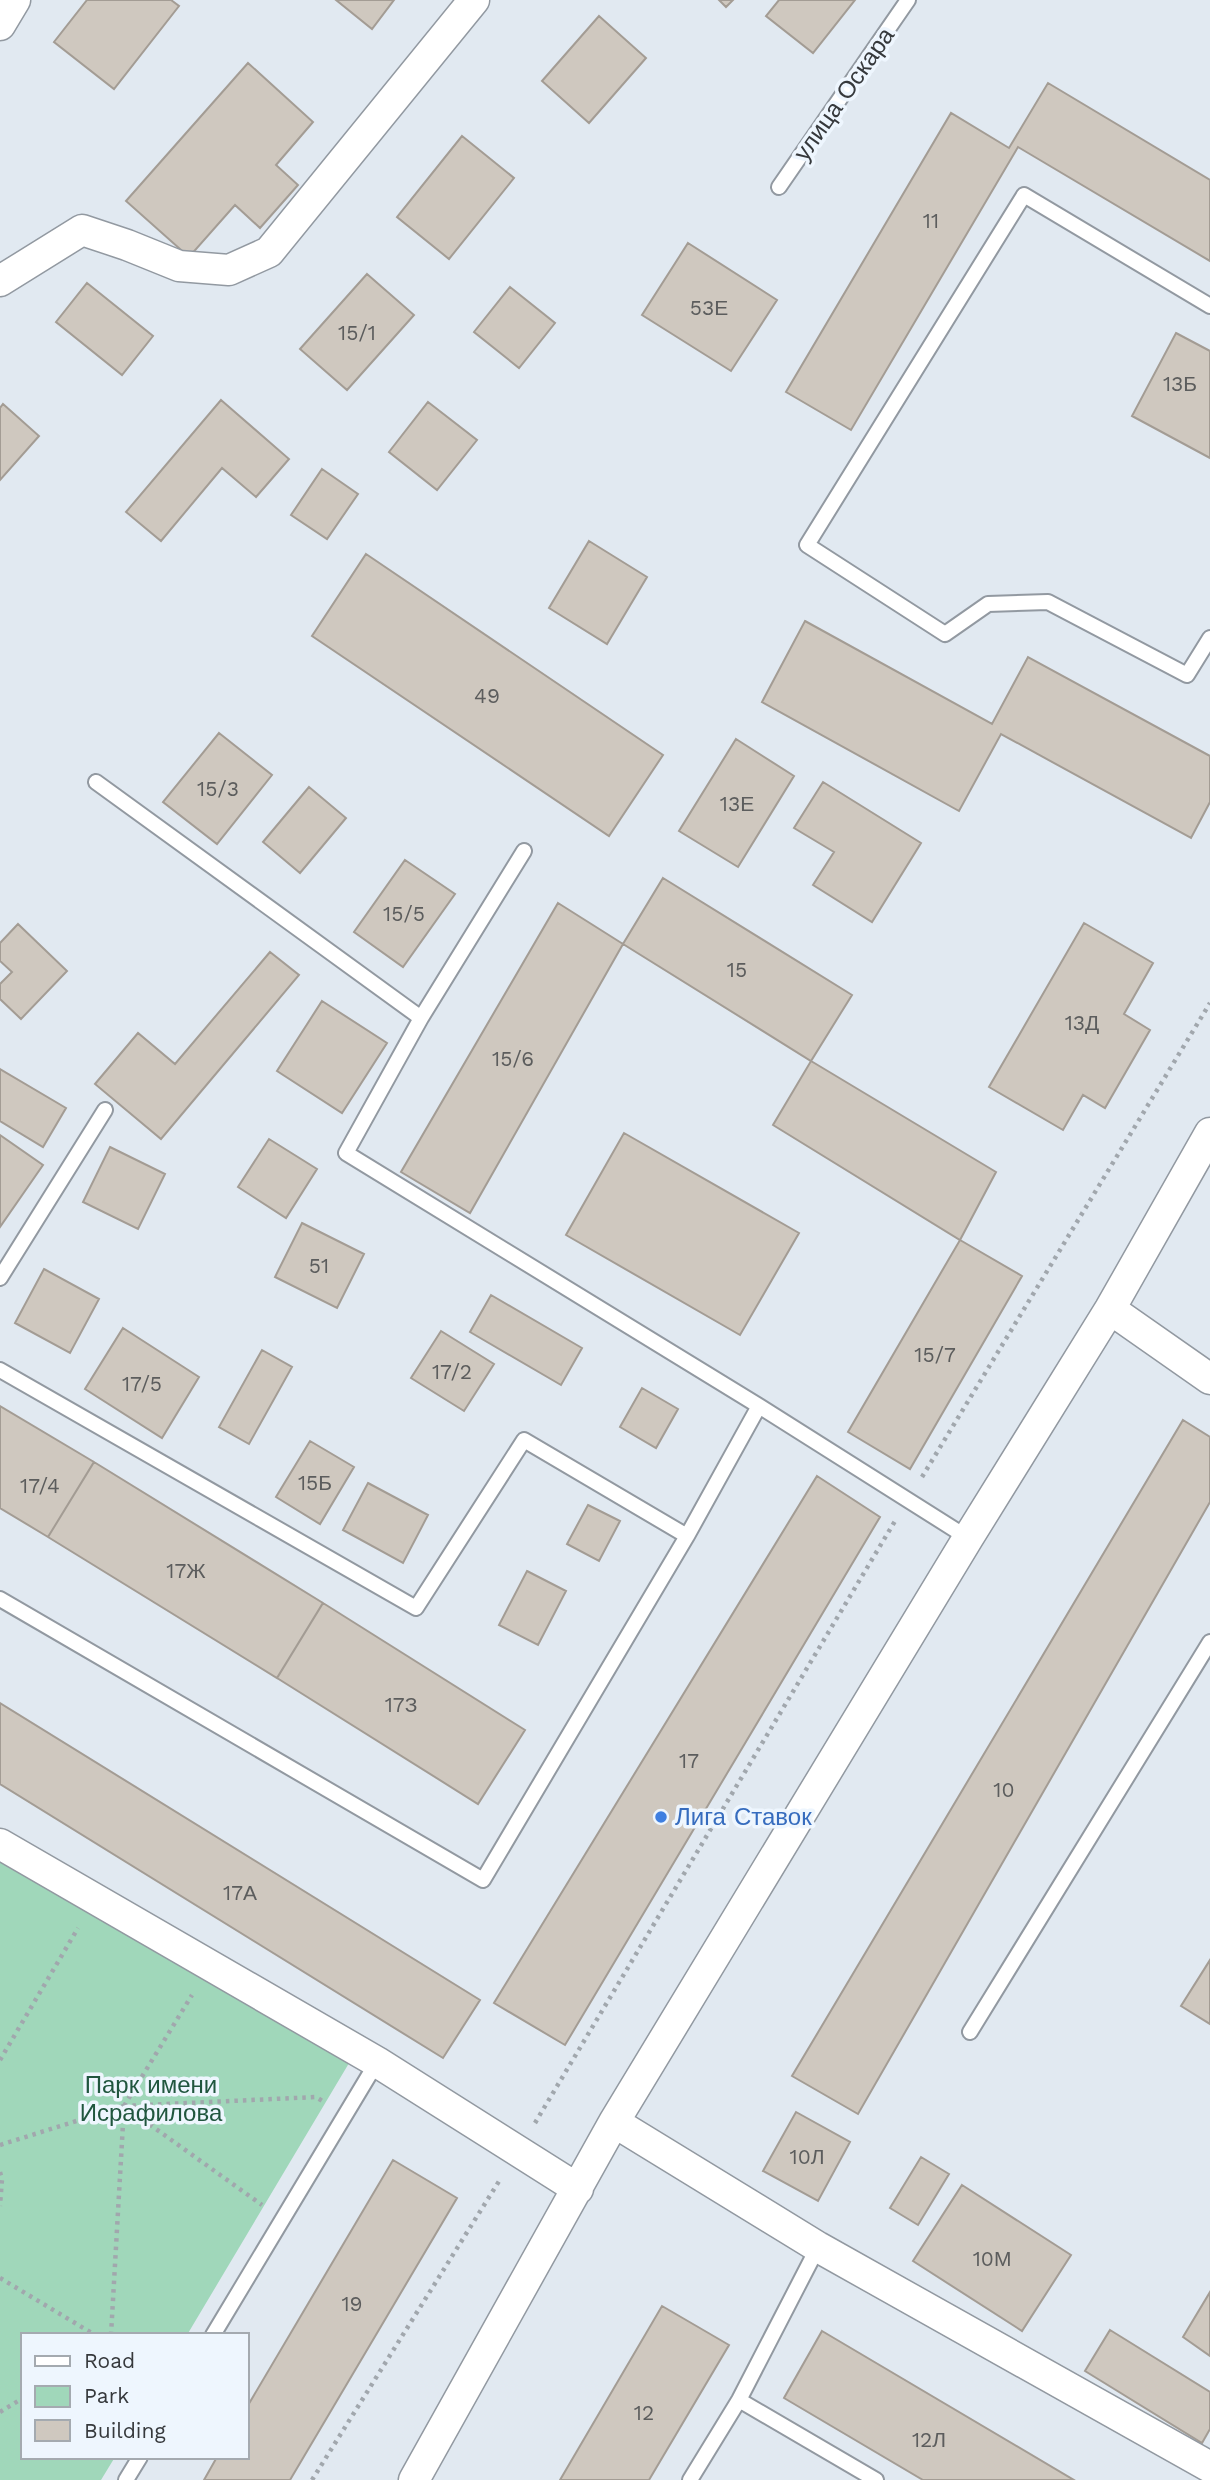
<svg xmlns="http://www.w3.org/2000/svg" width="1210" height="2480" font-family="'Work Sans',sans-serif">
<rect width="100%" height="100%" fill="#e1e9f1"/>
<path fill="#a0d7ba" d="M0,1839L361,2043L187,2335H23V2457H115L101,2480H0Z"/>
<path fill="#cfc8bf" stroke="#a39c94" stroke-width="2" d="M87,0H171L179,6L114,89L54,42Z
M336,0H394L372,29Z
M719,0H733L726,7Z
M779,0H855L813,53L766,16Z
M599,16L646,58L589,123L542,81Z
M248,63L313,122L276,165L298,185L260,228L235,205L189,257L126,201Z
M1048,83L1210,180V261L1018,147L851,430L786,392L951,113L1009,148Z
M462,136L514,178L449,259L397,217Z
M688,243L777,300L731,371L642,315Z
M367,274L414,315L347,390L300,349Z
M87,283L153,336L122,375L56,322Z
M510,287L555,323L519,368L474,332Z
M1176,333L1210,351V458L1132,416Z
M221,400L289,459L256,497L222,468L161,541L126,512Z
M428,402L477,440L437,490L389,452Z
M3,404L39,436L0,480V408Z
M322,469L358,494L327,539L291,515Z
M589,541L647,577L607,644L549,608Z
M366,554L663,755L609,836L312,636Z
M805,621L992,724L1028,657L1210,756V802L1191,838L1001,734L959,811L762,702Z
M219,733L272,775L217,844L163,802Z
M736,739L794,776L738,867L679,831Z
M823,782L921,843L872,922L813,885L834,852L794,828Z
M309,787L346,818L300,873L263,842Z
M405,860L455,894L403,967L354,932Z
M663,878L852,995L811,1061L623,944Z
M558,903L623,944L470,1213L401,1172Z
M1084,923L1153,963L1124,1014L1150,1030L1105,1108L1083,1095L1063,1130L989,1087Z
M18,924L67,971L21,1019L0,999V984L12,972L0,961V943Z
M270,952L299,975L161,1139L95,1084L138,1033L175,1064Z
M322,1001L387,1043L342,1113L277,1071Z
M811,1061L996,1172L960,1240L773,1125Z
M0,1069L66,1108L43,1147L0,1121Z
M624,1133L799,1233L740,1335L566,1235Z
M0,1135L43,1165L0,1227Z
M269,1139L317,1169L286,1218L238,1187Z
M110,1147L165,1174L138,1229L83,1202Z
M302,1223L364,1254L337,1308L275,1277Z
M960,1240L1022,1276L910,1469L848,1432Z
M44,1269L99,1299L70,1353L15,1323Z
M491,1295L582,1348L561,1385L470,1332Z
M123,1328L199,1377L162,1438L85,1389Z
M441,1331L494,1364L464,1411L411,1378Z
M262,1350L292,1367L249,1444L219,1427Z
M642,1388L678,1409L656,1448L620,1427Z
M0,1406L94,1462L48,1537L0,1508Z
M1183,1420L1210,1437V1502L858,2114L792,2076Z
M310,1441L354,1467L320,1524L276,1497Z
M94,1462L323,1603L277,1678L48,1537Z
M817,1476L880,1517L565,2045L494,2003Z
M368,1483L428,1515L403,1563L343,1530Z
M588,1505L620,1521L599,1561L567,1544Z
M527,1571L566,1591L538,1645L499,1625Z
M323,1603L525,1730L478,1804L277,1678Z
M0,1703L480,2000L443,2058L0,1784Z
M1210,1960V2024L1181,2006Z
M796,2112L850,2142L818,2201L763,2171Z
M921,2157L949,2174L918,2225L890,2208Z
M393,2160L457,2198L290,2480H204L217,2457H247V2407Z
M962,2185L1071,2255L1022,2331L913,2261Z
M1210,2292V2356L1183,2337Z
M662,2306L729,2345L649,2480H560Z
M1110,2330L1210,2392V2429L1202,2443L1085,2371Z
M822,2331L1074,2480H923L784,2398Z"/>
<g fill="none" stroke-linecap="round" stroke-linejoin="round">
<g stroke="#9299a1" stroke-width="18">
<path id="lane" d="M779,187L908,0
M1210,306L1024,195L807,545L945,634L988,604L1048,602L1187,675L1210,638
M96,782L421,1018
M524,851L421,1018L346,1153L759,1406L968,1538
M0,1278L105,1110
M0,1370L416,1608L524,1440L687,1536
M0,1599L483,1880L687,1536L759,1406
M970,2032L1210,1642
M213,2335L377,2062
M739,2400L876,2480
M126,2480L140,2457
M690,2480L739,2400L818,2247"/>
</g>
<g stroke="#9299a1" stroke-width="33">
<path id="street" d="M0,25L15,0
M0,281L82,230L127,245L179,266L229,270L269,252L474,0
M1110,1309L1210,1379
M0,1844L377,2062L578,2189
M614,2122L818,2247L1210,2467
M414,2480L614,2122L968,1538L1110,1309L1210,1133"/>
</g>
<path stroke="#a1a7ad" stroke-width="4.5" stroke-dasharray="3.5 5" stroke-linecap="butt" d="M922,1477L1210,1003
M0,2060L78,1928
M124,2106L316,2097L324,2102
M535,2123L895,1521
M0,2145L124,2106L262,2205
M0,2172L2,2179L0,2206
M0,2278L95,2335
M111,2335L124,2106L192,1995
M0,2412L23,2398
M312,2480L501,2178"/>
<use href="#lane" stroke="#fff" stroke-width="14"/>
<use href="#street" stroke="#fff" stroke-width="30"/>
</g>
<circle fill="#3f7fe0" stroke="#eef6fe" stroke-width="2.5" cx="661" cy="1817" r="7"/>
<g text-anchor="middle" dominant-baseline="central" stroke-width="7" stroke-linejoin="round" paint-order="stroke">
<g font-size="21" fill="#5c5d5d">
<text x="931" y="220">11</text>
<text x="709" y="307">53Е</text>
<text x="357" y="332">15/1</text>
<text x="1180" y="383">13Б</text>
<text x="487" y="695">49</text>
<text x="218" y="788">15/3</text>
<text x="737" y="803">13Е</text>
<text x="404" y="913">15/5</text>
<text x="737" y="969">15</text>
<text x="1082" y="1022">13Д</text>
<text x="513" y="1058">15/6</text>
<text x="319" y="1265">51</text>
<text x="935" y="1354">15/7</text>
<text x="452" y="1371">17/2</text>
<text x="142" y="1383">17/5</text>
<text x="315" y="1482">15Б</text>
<text x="40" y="1485">17/4</text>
<text x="186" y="1570">17Ж</text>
<text x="401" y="1704">17З</text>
<text x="689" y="1760">17</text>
<text x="1004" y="1789">10</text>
<text x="240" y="1892">17А</text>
<text x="807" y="2156">10Л</text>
<text x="992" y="2258">10М</text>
<text x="352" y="2303">19</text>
<text x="644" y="2412">12</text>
<text x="929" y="2439">12Л</text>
</g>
<g font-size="24" fill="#36393c" stroke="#eef6fe">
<text transform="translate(844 94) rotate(-55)">улица Оскара</text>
</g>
<g font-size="24" fill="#366cbe" stroke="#eef6fe" text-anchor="start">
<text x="675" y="1817">Лига Ставок</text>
</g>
<g font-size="24" fill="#20563e" stroke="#eef6fe">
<text x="151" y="2085">Парк имени<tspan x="151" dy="28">Исрафилова</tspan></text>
</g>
</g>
<rect x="21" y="2333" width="228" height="126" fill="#eef6fe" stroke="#a4aab0" stroke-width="2"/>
<rect x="35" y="2356" width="35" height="10" fill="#ffffff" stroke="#a4aab0" stroke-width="2"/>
<text x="84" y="2368" font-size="21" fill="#36393c">Road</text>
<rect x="35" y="2386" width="35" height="21" fill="#a0d7ba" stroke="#a4aab0" stroke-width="2"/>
<text x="84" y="2403" font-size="21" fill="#36393c">Park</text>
<rect x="35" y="2420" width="35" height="21" fill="#cfc8bf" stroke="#a4aab0" stroke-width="2"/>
<text x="84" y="2438" font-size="21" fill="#36393c">Building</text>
</svg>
